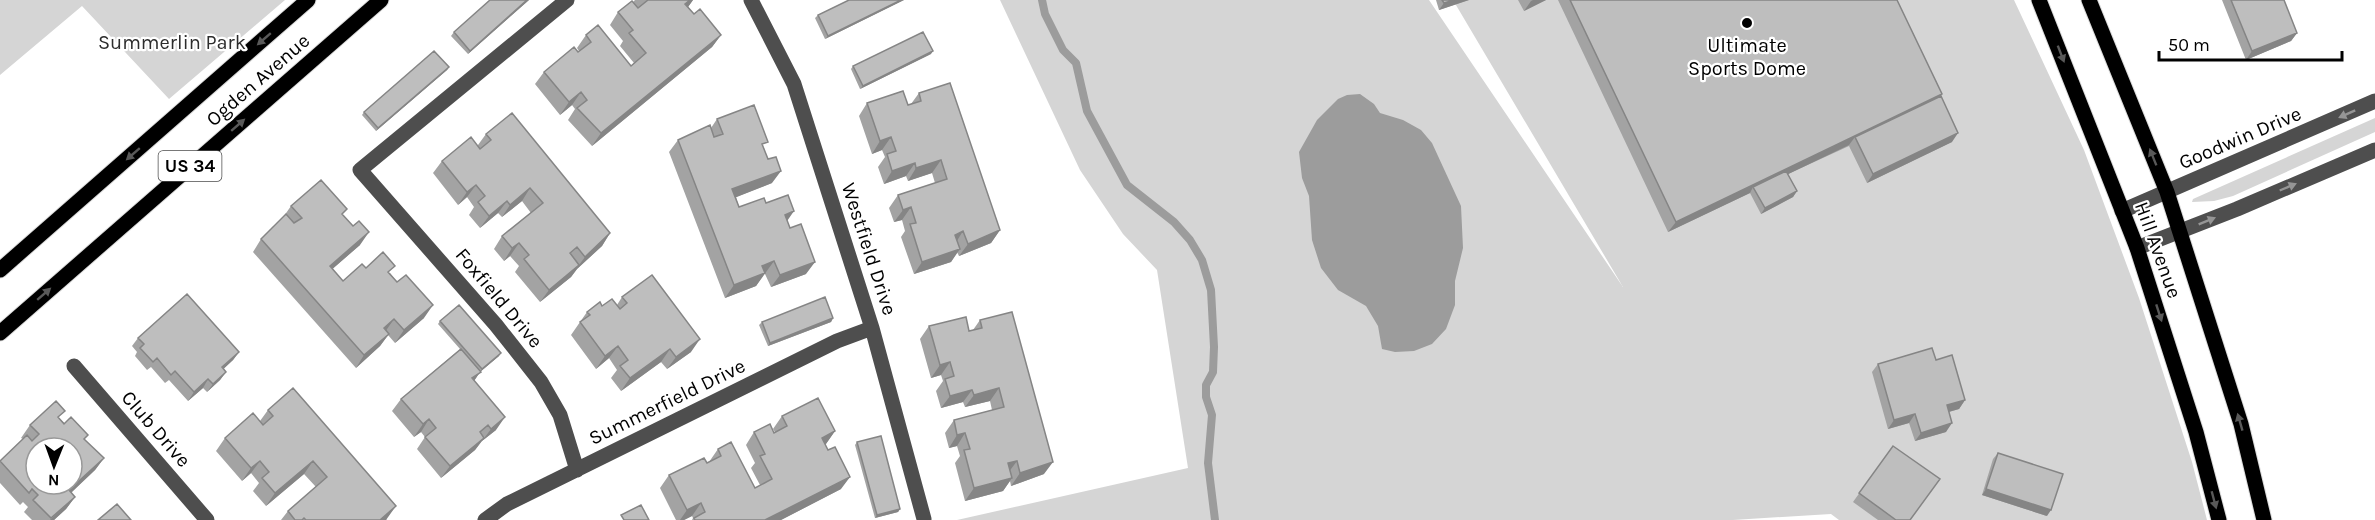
<svg xmlns="http://www.w3.org/2000/svg" width="2375" height="520" font-family="Karla,sans-serif">
<rect width="100%" height="100%" fill="#fff"/>
<path fill="#d5d5d5" d="M0,0H285L169,99L82,6L0,75Z
M1000,0H1429L1623,287L1453,0H2014L2084,150L2139,298L2192,462L2207,520H1839L1831,514L1733,520H957L1188,468L1157,270L1123,234L1080,170Z
M2375,118V132L2233,196L2214,201L2192,202L2193,199Z"/>
<path fill="#9c9c9c" d="M1360,94L1374,104L1380,113L1403,120L1421,130L1432,143L1461,206L1463,248L1455,281V305L1446,329L1432,344L1414,351L1395,352L1382,349L1378,326L1366,306L1338,290L1321,268L1312,240L1309,196L1302,178L1299,152L1317,120L1338,99L1347,95Z"/>
<g fill="none" stroke-linecap="round" stroke-linejoin="round">
<path stroke="#9c9c9c" stroke-width="8" d="M1042,0L1045,14L1063,50L1076,63L1087,111L1127,185L1174,222L1190,240L1202,260L1211,290L1214,347L1213,372L1206,385V397L1212,415L1208,463L1215,520"/>
<g stroke="#dbdbdb" stroke-width="17">
<path id="major" d="M2039,0L2137,248L2196,432L2219,520
M2089,0L2167,192L2241,424L2264,520
M0,270L308,0
M0,333L381,0"/>
</g>
<path stroke="#4e4e4e" stroke-width="15" d="M567,0L360,170L496,325L541,382L560,415L577,470
M751,0L794,84L872,328L924,519
M2122,211L2375,101
M2137,248L2237,209L2375,150
M74,366L207,520
M485,520L507,504L837,341L872,328"/>
<use href="#major" stroke="#000" stroke-width="15"/>
</g>
<path fill="#a3a3a3" d="M490,0H529L468,54L451,36L454,32Z
M635,0H693L688,7L694,14L721,35L712,47L592,146L568,120L575,109L572,105L560,115L535,84L544,72L579,51L577,48L586,35L631,66L634,63L620,46L623,41L610,25L618,12L633,2Z
M849,0H904L825,39L815,18L818,15Z
M1436,0H1469L1439,10Z
M1518,0H1546L1524,11Z
M1558,0H1897L1942,94L1941,96L1952,142L1867,183L1849,146L1788,174L1797,191L1793,197L1761,214L1750,193L1668,232Z
M2222,0H2284L2297,33L2291,41L2246,60Z
M931,54L860,89L851,69L853,66Z
M449,67L447,70L376,131L362,115L364,112Z
M919,93L1000,230L991,243L959,256L957,252L951,262L914,274L901,237L905,231L902,220L894,222L889,208L898,195L935,183L932,173L908,181L906,176L884,184L878,167L885,157L882,150L872,154L859,116L867,103L908,105L911,104Z
M717,119L764,148L772,183L736,197L739,207L766,203L787,220L806,274L771,287L765,274H764L756,286L725,298L669,152L678,140L711,128Z
M486,134L610,233L602,246L577,269L571,277L540,302L515,272L519,266L510,256L504,261L494,249L502,236L531,213L522,201L502,217L498,213L480,228L469,215L474,207L467,197L458,205L433,173L442,161L478,145Z
M291,206L343,215L360,245L332,269L343,281L366,268L390,273L424,318L395,343L388,335L380,346L356,368L253,252L261,239L284,216Z
M622,297L691,352L667,369L661,362L621,391L611,378L617,370L609,358L596,369L571,335L587,312L602,306L617,305Z
M833,318L831,322L768,346L759,325L762,322Z
M980,320L1044,474L1011,486L1010,481L1003,491L965,501L955,463L960,456L957,446L949,448L945,433L954,420L992,410L990,401L965,407L963,402L941,408L936,391L943,381L941,375L931,378L920,339L929,326L969,331L973,330Z
M440,321L499,356L480,372L474,381L496,430L482,441L475,450L441,478L417,449L425,437L421,432L414,437L392,411L401,399L460,349L438,324Z
M138,338L239,352L233,360L223,369L226,372L220,380L207,392L203,388L188,401L169,380L165,383L151,367L147,370L135,356L137,352L132,346Z
M1936,360L1965,400L1959,409L1949,412L1946,432L1915,441L1909,423L1888,429L1872,372L1878,364Z
M268,410L387,519L386,520H281L288,511L316,487L304,474L266,506L253,491L259,483L251,473L242,481L216,451L225,438L260,421Z
M782,416L835,431L825,445L841,489L781,520H692L693,518L692,516L684,520H676L660,488L669,475L709,462L718,449L755,488L760,485L751,468L755,463L746,445L754,432H775L773,429Z
M59,418L104,458L95,470L71,493L75,497L66,509L54,520H32L24,512L28,507L23,502L20,505L0,483V461L23,439L21,438L30,425Z
M857,442L900,509L898,512L875,518L855,445Z
M1893,446L1911,520H1878L1853,502Z
M1998,453L2047,516L1982,495L1993,459Z"/>
<path fill="#858585" d="M527,0H529L468,54L470,51Z
M690,0H693L688,7L685,4Z
M901,0H904L825,39L828,36Z
M1454,0H1469L1439,10L1444,3Z
M1533,0H1546L1524,11L1531,1Z
M2297,33L2291,41L2246,60L2252,51Z
M721,35L712,47L592,146L601,133Z
M933,51L931,54L860,89L863,86Z
M449,67L447,70L376,131L378,128Z
M581,92L572,105L560,115L569,102Z
M1942,94L1935,104L1855,137L1849,145L1755,190L1753,187L1750,193L1668,232L1676,222Z
M1958,133L1952,142L1867,183L1873,174Z
M891,137L882,150L872,154L880,141Z
M941,160L932,173L908,181L916,168Z
M915,163L906,176L884,184L892,171Z
M781,171L772,183L724,202L732,189Z
M476,185L467,197L458,205L467,192Z
M530,188L522,201L502,217L510,205Z
M1797,191L1793,197L1761,214L1765,208Z
M507,201L498,213L480,228L489,216Z
M911,207L902,220L894,222L903,210Z
M794,211L785,224V215Z
M1000,230L991,243L959,256L968,244Z
M963,231L955,244V235Z
M369,232L360,245L321,279L330,266Z
M610,233L602,246L577,269L571,277L540,302L549,290L579,265L585,257Z
M519,243L510,256L504,261L512,248Z
M960,249L951,262L914,274L922,262Z
M774,261L756,286L725,298L734,285L762,266Z
M815,262L806,274L771,287L780,275Z
M433,305L424,318L395,343L404,330Z
M833,318L831,322L768,346L770,343Z
M394,319L385,332L384,328Z
M389,334L380,346L356,368L364,355Z
M700,339L691,352L667,369L676,357Z
M618,346L609,358L596,369L605,356Z
M670,349L661,362L621,391L630,378Z
M239,352L233,360L216,376L222,367Z
M501,353L499,356L480,372L472,384V378Z
M950,362L941,375L931,378L940,365Z
M226,372L220,380L207,392L213,384Z
M208,379L203,388L188,401L194,392Z
M999,388L990,401L965,407L974,395Z
M972,390L963,402L941,408L950,396Z
M1965,400L1959,409L1941,414L1947,405Z
M1915,414L1909,423L1888,429L1894,420Z
M505,417L496,430L482,441L491,429Z
M429,419L421,432L414,437L423,424Z
M1952,423L1946,432L1915,441L1921,433Z
M835,431L826,444L813,451L822,438Z
M965,433L957,446L949,448L957,435Z
M484,438L475,450L441,478L450,466Z
M104,458L95,470L60,503L69,490Z
M260,461L251,473L242,481L251,468Z
M313,461L304,474L266,506L275,493Z
M1017,461L1008,473V463Z
M1053,462L1044,474L1011,486L1020,473Z
M850,477L841,489L781,520H765Z
M1012,478L1003,491L965,501L974,488Z
M1986,489L2051,510L2047,516L1982,495Z
M75,497L66,509L54,520H50Z
M701,503L692,516L684,520H680L687,510Z
M396,506L386,520H380Z
M900,509L898,512L875,518L877,515Z"/>
<path fill="#bebebe" stroke="#858585" stroke-width="1.5" fill-rule="evenodd" d="M490,0H527L470,51L454,32Z
M648,0H690L685,4L694,14L700,9L721,35L601,133L577,108L587,100L581,92L569,102L544,72L574,47L578,52L591,42L586,35L598,25L631,66L646,53L629,33L633,30L618,12L632,1L638,8Z
M849,0H901L828,36L818,15Z
M1442,0H1454L1444,3Z
M1570,0H1897L1942,94L1676,222Z
M2231,0H2284L2297,33L2252,51Z
M923,32L933,51L863,86L853,66Z
M434,51L449,67L378,128L364,112Z
M950,83L1000,230L968,244L963,231L955,235L960,249L922,262L910,224L916,223L911,207L903,210L898,195L947,179L941,160L916,168L915,163L892,171L887,154L896,151L891,137L880,141L867,103L903,91L908,105L921,101L919,93Z
M1941,96L1958,133L1873,174L1855,137Z
M754,105L768,142L762,144L768,159L776,157L781,171L732,189L739,207L764,198L766,203L788,195L794,211L785,215L790,228L801,224L815,262L780,275L774,261L762,266L765,273L734,285L678,140L710,125L714,137L723,134L717,119Z
M512,113L610,233L585,257L577,247L570,253L579,265L549,290L524,259L529,255L519,243L512,248L502,236L543,203L530,188L510,205L507,201L489,216L478,202L485,196L476,185L467,192L442,161L471,137L480,149L491,140L486,134Z
M1786,171L1797,191L1765,208L1753,187Z
M321,180L347,209L342,214L353,226L359,221L369,232L330,266L343,281L362,264L366,268L383,252L395,266L388,272L397,282L406,275L433,305L404,330L394,319L384,328L389,334L364,355L261,239L286,214L294,223L302,218L291,206Z
M652,275L700,339L676,357L670,349L630,378L620,366L628,360L618,346L605,356L580,322L590,315L587,312L600,302L602,306L612,299L620,309L627,303L622,297Z
M187,294L239,352L222,367L226,372L213,384L208,379L194,392L175,371L171,375L157,358L153,362L140,348L144,344L138,338Z
M825,297L833,318L770,343L762,322Z
M459,305L501,353L482,369L440,321Z
M1012,312L1053,462L1020,473L1017,461L1008,463L1012,478L974,488L964,450L970,449L965,433L957,435L954,420L1004,407L999,388L974,395L972,390L950,396L945,379L954,376L950,362L940,365L929,326L966,317L969,331L982,328L980,320Z
M1932,348L1936,360L1952,355L1965,400L1947,405L1952,423L1921,433L1915,414L1894,420L1878,364Z
M461,349L481,372L472,378L505,417L491,429L488,425L480,432L484,438L450,466L425,437L436,428L429,419L423,424L401,399Z
M293,388L396,506L380,520H306L304,518L302,520H295L288,511L327,477L313,461L275,493L262,478L269,472L260,461L251,468L225,438L253,413L263,425L273,416L268,410Z
M818,398L835,431L822,438L828,450L835,447L850,477L765,520H695L694,518L705,512L701,503L687,510L669,475L704,458L707,463L721,456L718,449L731,442L755,488L772,479L760,456L765,454L754,432L770,424L774,433L787,426L782,416Z
M56,401L65,411L58,417L64,424L71,417L88,435L84,439L104,458L69,490L75,497L51,518L33,500L38,495L32,489L29,493L0,461L27,435L32,441L39,434L30,425ZM36,448H72V484H36Z
M881,436L900,509L877,515L857,442Z
M1893,446L1940,479L1910,520H1896L1859,493Z
M1998,453L2063,474L2051,510L1986,489Z
M117,504L131,520H98Z
M641,505L649,520H624L621,515Z"/>
<defs><path id="oneway-solid" d="M-6-.8H1V-3.2L6.5 0L1 3.2V.8H-6Z" transform="scale(1.5)"/></defs>
<g fill="#595959">
<use href="#oneway-solid" transform="translate(264 39) rotate(139)"/>
<use href="#oneway-solid" transform="translate(2061 54) rotate(69)"/>
<use href="#oneway-solid" transform="translate(238 125) rotate(-41)"/>
<use href="#oneway-solid" transform="translate(133 154) rotate(139)"/>
<use href="#oneway-solid" transform="translate(2153 157) rotate(-112)"/>
<use href="#oneway-solid" transform="translate(44 294) rotate(-41)"/>
<use href="#oneway-solid" transform="translate(2159 313) rotate(72)"/>
<use href="#oneway-solid" transform="translate(2240 422) rotate(-106)"/>
<use href="#oneway-solid" transform="translate(2214 500) rotate(75)"/>
</g>
<g fill="#959595">
<use href="#oneway-solid" transform="translate(2347 114) rotate(156)"/>
<use href="#oneway-solid" transform="translate(2288 187) rotate(-23)"/>
<use href="#oneway-solid" transform="translate(2207 221) rotate(-22)"/>
</g>
<circle fill="#000" stroke="#fff" stroke-width="2" cx="1747" cy="23" r="6"/>
<g text-anchor="middle" dominant-baseline="central" stroke-width="4.5" stroke-linejoin="round" paint-order="stroke">
<rect fill="#fff" stroke="#4c4c4c" stroke-width="1.5" x="158.5" y="151" width="63" height="30" rx="4.5"/>
<g font-size="18" font-weight="bold" fill="#000">
<text x="190" y="166">US 34</text>
</g>
<g font-size="20" fill="#2c2c2c" stroke="#fff">
<text x="172" y="42">Summerlin Park</text>
</g>
<g font-size="20" fill="#000" stroke="#fff">
<text x="1747" y="45">Ultimate<tspan x="1747" dy="23">Sports Dome</tspan></text>
</g>
<g font-size="20" fill="#000" stroke="#fff">
<text transform="translate(258 80) rotate(-41)">Ogden Avenue</text>
<text transform="translate(2240 138) rotate(-23)">Goodwin Drive</text>
<text transform="translate(869 249) rotate(72)">Westfield Drive</text>
<text transform="translate(2158 250) rotate(70)">Hill Avenue</text>
<text transform="translate(499 298) rotate(50)">Foxfield Drive</text>
<text transform="translate(667 402) rotate(-26)">Summerfield Drive</text>
<text transform="translate(156 429) rotate(49)">Club Drive</text>
</g>
</g>
<g transform="translate(54 466) rotate(181)"><circle r="28" fill="#ffffff" stroke="#999999" stroke-width="1.5"/>
<path d="M0-4.5L10 22L0 15L-10 22Z" fill="#000000"/>
<text y="-9" font-size="16" font-weight="bold" text-anchor="middle" fill="#000000">N</text>
</g>
<path d="M2159 51v9h183v-9" fill="none" stroke="#000000" stroke-width="3"/>
<text x="2168" y="51" font-size="18" fill="#000000" stroke="#ffffff" stroke-width="4.5" paint-order="stroke">50 m</text>
</svg>
